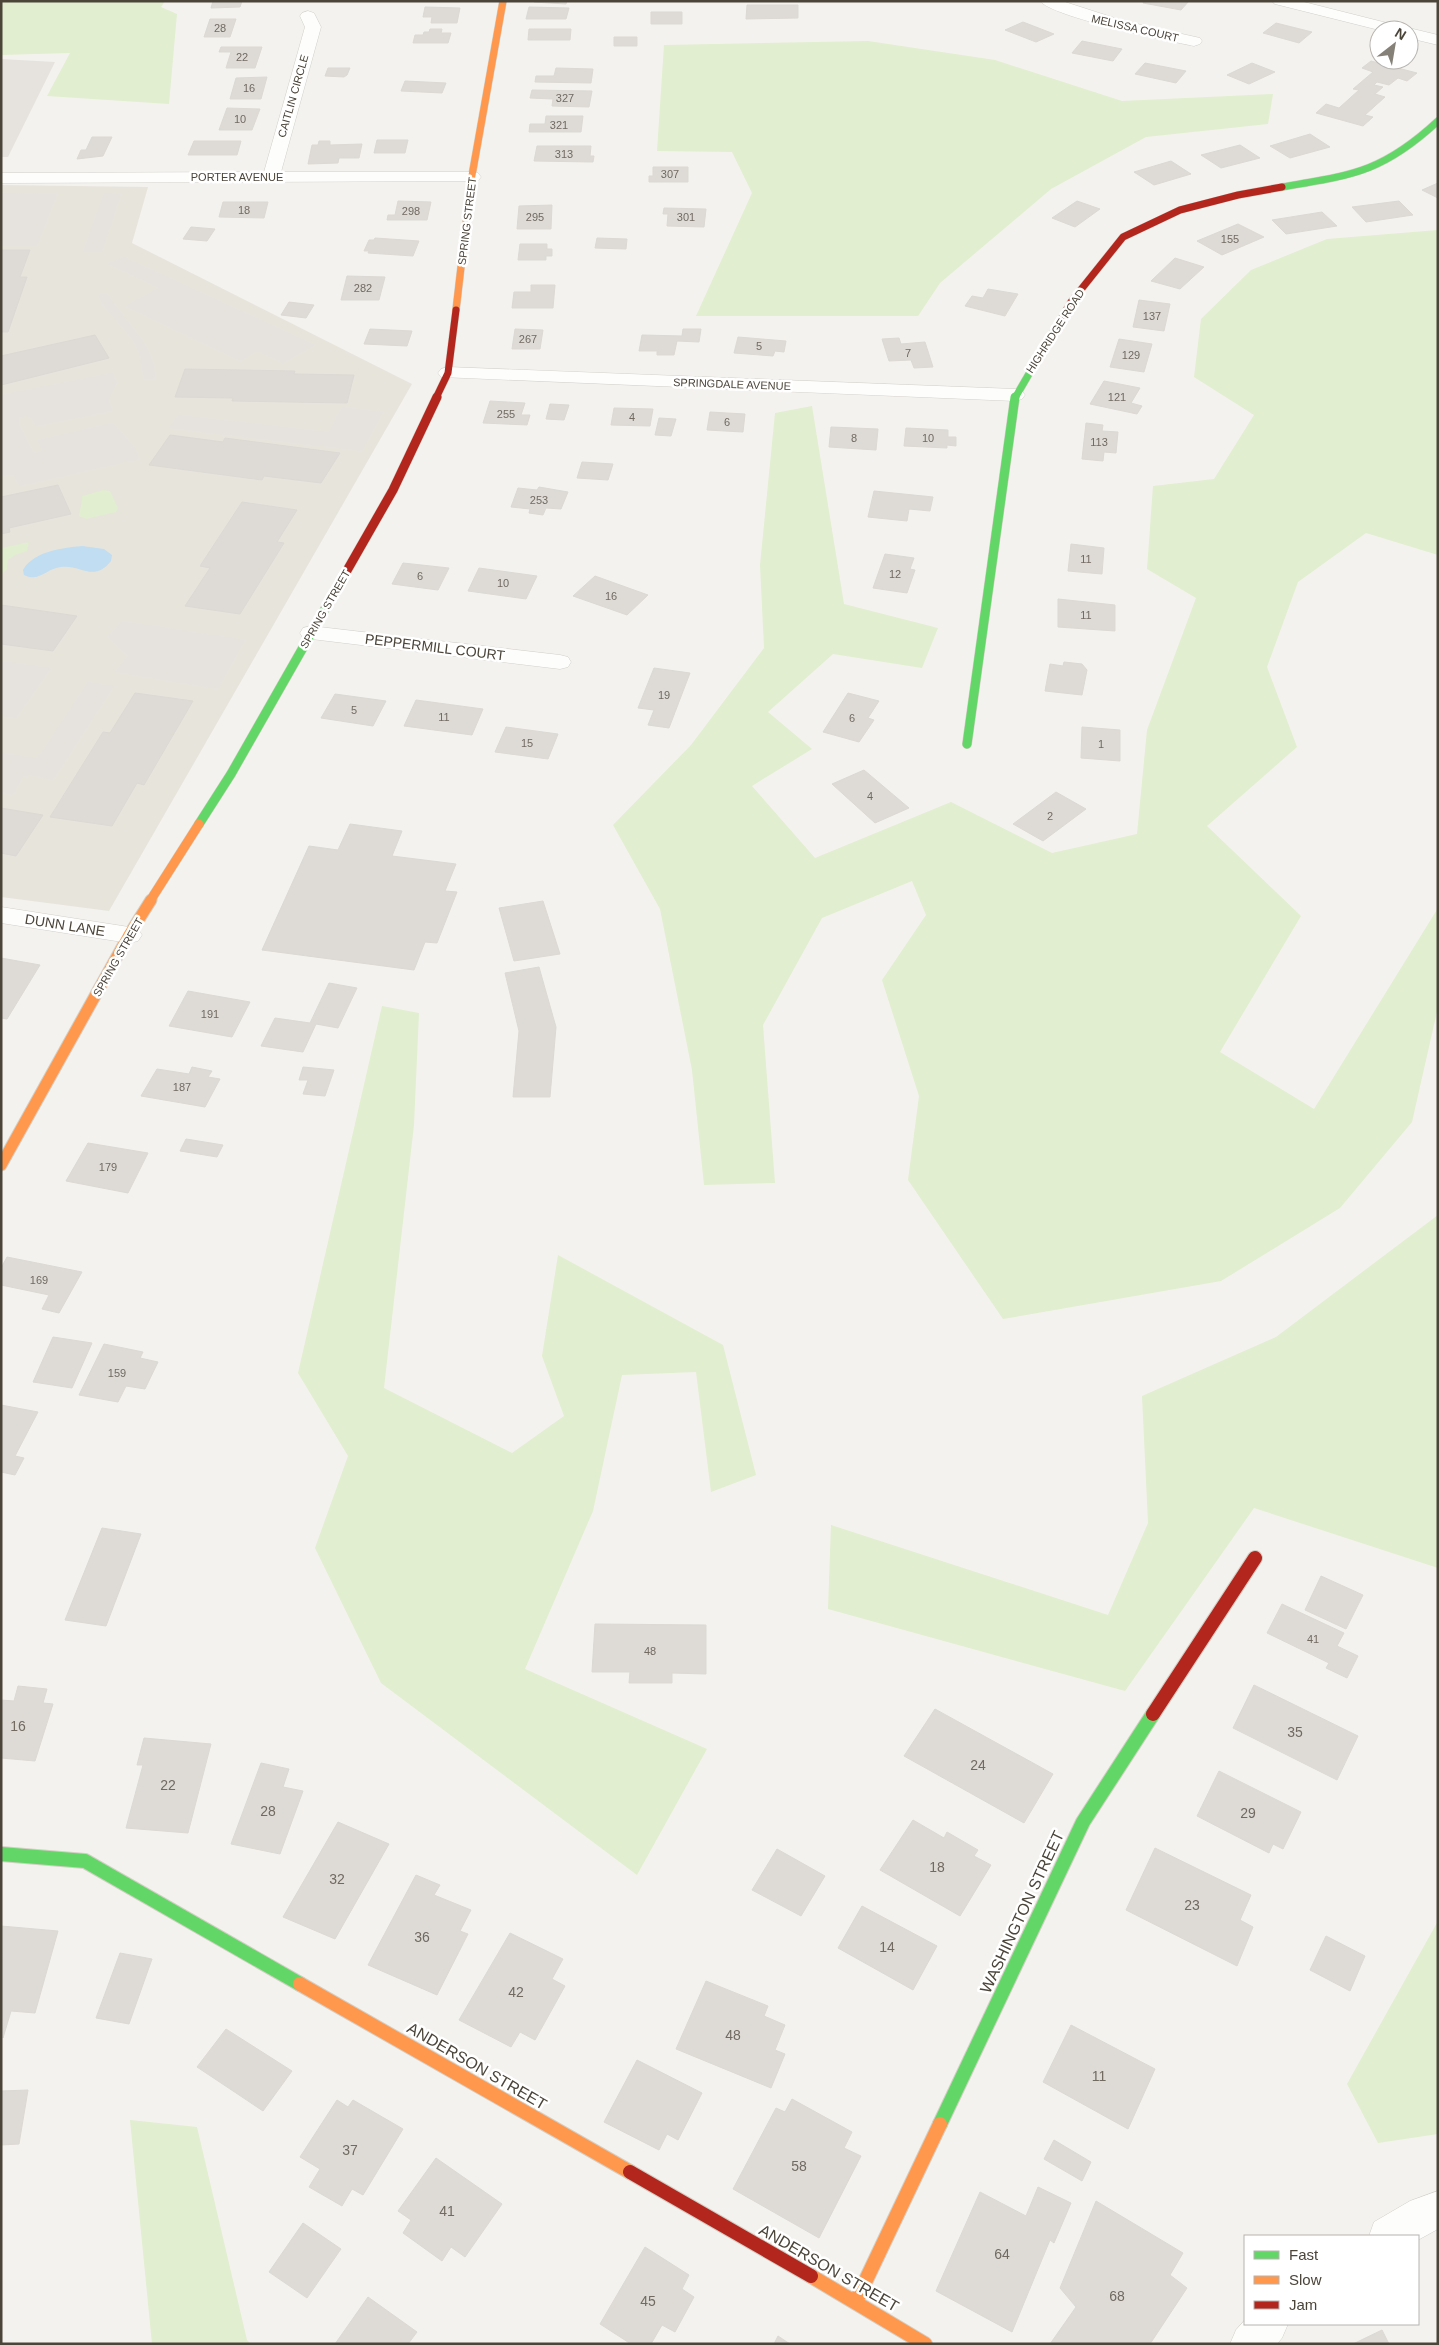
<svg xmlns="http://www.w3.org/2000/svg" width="1439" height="2345" font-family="Helvetica,sans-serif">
<rect width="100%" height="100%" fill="#f4f2ee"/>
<path fill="#e7e4dc" d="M1,185L148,187L132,243L412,384L109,911L1,897Z"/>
<path fill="#e1eecf" d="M1,1H165L161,7L177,14L169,104L47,96L70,53L1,55Z
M868,41L995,60L1122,101L1273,94L1268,124L1146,137L1051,189L940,283L918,316H696L752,193L732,152L657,151L664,45Z
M1438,230V555L1366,533L1298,582L1267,667L1297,747L1207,826L1301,916L1220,1052L1314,1109L1438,908V1007L1412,1122L1340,1208L1221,1281L1003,1319L908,1180L919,1096L882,980L926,915L912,881L822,918L763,1025L775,1183L704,1185L692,1070L660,909L613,825L691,745L764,648L760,565L775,413L812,406L844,604L938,628L922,668L833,654L768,712L812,749L752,786L815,858L951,802L1052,853L1137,834L1147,730L1196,598L1147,569L1153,486L1214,479L1254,415L1194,377L1201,319L1251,270L1327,239Z
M103,490L110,491L118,508L116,512L86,519L79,516C79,509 83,504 82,496Z
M29,542L27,551L15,555L8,560L7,569L1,576V548Z
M382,1006L419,1013L414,1125L384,1388L512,1453L564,1416L542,1356L558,1255L723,1345L756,1475L711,1492L696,1372L622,1375L593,1511L525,1669L707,1749L637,1875L381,1683L315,1548L348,1456L298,1373Z
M1438,1215V1568L1254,1508L1125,1691L828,1609L831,1525L1108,1615L1148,1523L1142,1396L1276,1337Z
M1438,1921V2134L1378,2143L1347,2084Z
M130,2120L197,2127L247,2340L251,2344H152Z"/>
<path fill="#e6e3df" d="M1,59L55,62L8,157H1Z
M1,193L57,194L37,246H1Z
M104,193L121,194L102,252H83Z
M124,257L315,345L283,363L258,351L240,361L125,306L159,288L108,264Z
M106,293L146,345L154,364L155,379H144L139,352L133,340L103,305L98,295Z
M112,373L117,382L109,400L112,411L36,426L31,418L26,416L19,418V424L33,452L37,453L42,451L38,440L113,423L135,448L139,459L20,486L13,475L1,476V395Z
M342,407L383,412L362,451L168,428L179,415L329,432Z
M122,621L245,640L218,689L115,672L128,656L108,637Z
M1,661L51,668L16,718L1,716Z
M88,682L114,686L53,780L31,775L22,778L13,795L1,793V753L38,758Z"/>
<path fill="#c0ddf1" d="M82,546L104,549L112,555L111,561C94,583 80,564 61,567C47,568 39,583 24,575L23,570C34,551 62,548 82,546Z"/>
<path fill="#dedbd6" stroke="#dcd9d4" d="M213,1H242L240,7L211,8Z
M567,1L566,4L534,2V1Z
M1144,1H1189L1181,10L1143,3Z
M747,5H798V18L746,19Z
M425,7L460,8L457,23H431L432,17H423Z
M529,7L569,8L566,19H526Z
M651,12H682V24H651Z
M210,19H236L230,37H204Z
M1023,22L1054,34L1036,42L1005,30Z
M1276,23L1312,32L1299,43L1263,33Z
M430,29H442L441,33H451L448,43H413L415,35H423L424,32H429Z
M529,29H571L570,40H528Z
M614,37H637V46H614Z
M1082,41L1122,49L1113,61L1072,53Z
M221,47H262L255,68H226L231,52H219Z
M1371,61L1417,73L1407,81L1398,78L1389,85L1377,82L1374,85L1383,87L1375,94L1385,97L1365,115L1373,117L1363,126L1316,113L1326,104L1339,108L1359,90L1353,89L1373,72L1362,68Z
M1145,63L1186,71L1176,83L1135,74Z
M1252,63L1275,72L1249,84L1227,75Z
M328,68H350L347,75L344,77L325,76Z
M556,68L593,69L591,83L535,82L536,76H554Z
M267,77L261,99H230L236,78Z
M405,81L446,83L442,93L401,91Z
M532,90L592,91L589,107L552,106L553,99L530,98Z
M227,108L260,109L252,130H219Z
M546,116H583L581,132H529L530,124H545Z
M1310,134L1330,147L1290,158L1270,146Z
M92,137H112L103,156L77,159L81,150H86Z
M377,140H408L405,153H374Z
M194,141H241L237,155H188Z
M319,141H330V145L362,144L359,158H339L338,163L308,164L312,145H318Z
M1240,145L1260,158L1221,168L1201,155Z
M537,146H591L590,156H594L593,162L534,161Z
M1171,161L1191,174L1154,185L1134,172Z
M653,167H688V182H649V176H653Z
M1438,183V198L1422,190Z
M398,201L431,202L427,220H387L388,215H395Z
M1077,201L1100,209L1075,227L1052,218Z
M1399,201L1413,215L1366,222L1352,207Z
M223,202H268L264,218L219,217Z
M552,205L551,229H517L519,206Z
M664,208L706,209L704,227L667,226L668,214H663Z
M1322,212L1337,226L1286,234L1272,220Z
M1238,224L1264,237L1222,255L1197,241Z
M191,227L215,229L207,241L183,239Z
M375,238L419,241L413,256L368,253L369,251H364L369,240H374Z
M597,238L627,239L626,249L595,248Z
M520,244H547V249H552V256H546V260H518Z
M1,250H30L20,277H27L8,332H1Z
M1175,258L1204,267L1180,289L1151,281Z
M347,276L385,277L379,300H341Z
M531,285H555L553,308H512L514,292H531Z
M988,289L1018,294L1005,316L965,306L972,296L983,298Z
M1139,300L1170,304L1164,331L1133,327Z
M289,302L314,305L306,318L281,315Z
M370,329L412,331L407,346L364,344Z
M515,329L543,330L540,349H512Z
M683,329H701L699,342L677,341L674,355H657V351H639L642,335L682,336Z
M95,335L109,358L1,385V356Z
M738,337L786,341L784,352L775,351L773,356L734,353Z
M899,338L901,344L925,342L933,367L914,368L911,360L889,361L882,339Z
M1119,339L1152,344L1144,372L1110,367Z
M185,369L295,371L294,374L354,375L347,403L232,401L233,398L175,397Z
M1104,381L1140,388L1131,403L1142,406L1137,414L1090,404Z
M490,401L525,403L521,415H530L527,425L483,423Z
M550,404L569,405L564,420L546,419Z
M614,408L653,409L650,426L611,425Z
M710,412L745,414L743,432L707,430Z
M659,418L676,419L671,436L655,435Z
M1086,423L1103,425L1102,431L1118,432L1116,453L1104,452L1103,461L1082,459Z
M831,427L878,429L876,450L829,447Z
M906,428L948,430V437H956V446L947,445V448L904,446Z
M170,435L223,442L225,438L340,453L321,483L264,476L262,480L149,465Z
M582,462L613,464L608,480L577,478Z
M58,485L71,514L9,528L10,532L1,534V497Z
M539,487L568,492L561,509L546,508L543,515L529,513L530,509L511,507L518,488L537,490Z
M874,491L933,497L930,511L909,509L907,521L868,517Z
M242,502L297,510L277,542L284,543L240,614L185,606L210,568L200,566Z
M1071,544L1104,548L1102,574L1068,571Z
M885,554L914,558L910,569L915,570L907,593L873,588Z
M403,563L449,568L438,590L392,584Z
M479,568L537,576L526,599L468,591Z
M595,576L648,595L627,615L573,596Z
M1058,599L1115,605V631L1058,627Z
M1,605L22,608L77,616L53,651L1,644Z
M1064,662L1082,664L1087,670L1082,695L1045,691L1050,664L1063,666Z
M654,668L690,673L669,728L648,725L654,710L638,708Z
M135,693L193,701L144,785L137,783L112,826L50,817L103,732L110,733Z
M848,693L879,701L868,718L874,720L859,742L823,732Z
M335,694L386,701L373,726L321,718Z
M416,700L483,709L472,735L404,726Z
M506,727L558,734L548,759L495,752Z
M1082,727L1120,730V761L1081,758Z
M864,770L909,808L875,823L832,784Z
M1056,792L1086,809L1043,841L1013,824Z
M1,808L43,815L16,856L1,853Z
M350,824L402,831L392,856L456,864L445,891L457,892L437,943L425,942L414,970L262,950L309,846L338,850Z
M543,901L560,954L514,961L499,908Z
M1,958L40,965L7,1019L1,1018Z
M539,967L556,1027L550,1097H513L519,1031L505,973Z
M329,983L357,988L338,1028L316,1024L303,1052L261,1046L275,1018L310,1023Z
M188,991L250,1002L232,1037L169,1026Z
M192,1067L212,1071L208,1077L220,1079L205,1107L141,1096L157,1069L189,1074Z
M303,1067L334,1070L325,1096L303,1094L308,1080H299Z
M186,1139L223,1145L217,1157L180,1151Z
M88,1143L148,1153L128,1193L66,1181Z
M7,1257L82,1272L59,1313L42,1309L49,1295L1,1285V1268Z
M53,1337L92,1343L72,1388L33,1382Z
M104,1344L143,1352L140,1358L158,1362L145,1389L126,1386L118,1402L79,1395Z
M1,1405L38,1412L15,1456L24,1458L15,1475L1,1472Z
M102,1528L141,1534L106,1626L65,1620Z
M1321,1576L1363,1595L1346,1629L1305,1610Z
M1282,1604L1344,1633L1337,1646L1358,1656L1347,1678L1326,1668L1329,1663L1267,1633Z
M595,1624L706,1625V1674L672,1673V1683H629L630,1672H592Z
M1254,1685L1358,1736L1337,1780L1233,1728Z
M18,1686L47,1689L43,1703L53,1704L35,1761L1,1758V1700L14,1701Z
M935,1709L1053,1774L1024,1823L904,1756Z
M144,1738L211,1744L188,1833L126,1828L143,1765H137Z
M261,1763L289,1769L283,1787L303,1791L280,1854L231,1844Z
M1219,1771L1301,1812L1283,1849L1273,1844L1269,1853L1197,1816Z
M913,1820L944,1838L947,1832L978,1850L974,1856L991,1865L960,1916L880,1870Z
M338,1822L389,1844L335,1939L283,1917Z
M1155,1848L1251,1895L1240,1920L1253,1927L1237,1966L1126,1910Z
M777,1849L825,1876L801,1916L752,1890Z
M416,1875L440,1885L434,1895L471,1910L460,1931L468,1934L437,1995L368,1965Z
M862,1906L937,1946L913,1990L838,1948Z
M1,1926L58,1931L35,2013L11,2011L3,2038Z
M510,1933L563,1959L552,1979L565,1986L535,2040L520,2032L511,2047L459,2020Z
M1326,1936L1365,1956L1350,1991L1310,1970Z
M120,1953L152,1959L129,2024L96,2018Z
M706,1981L768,2006L764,2016L785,2025L775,2050L785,2054L771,2088L676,2049Z
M1071,2025L1155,2069L1128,2129L1043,2082Z
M226,2029L292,2071L263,2111L197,2067Z
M637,2060L702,2093L678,2140L667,2134L659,2150L604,2122Z
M28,2090L19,2144L1,2145V2091Z
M792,2099L852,2132L844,2148L861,2156L819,2238L733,2189L776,2108L785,2112Z
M337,2100L348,2107L353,2100L403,2129L363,2195L352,2189L342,2206L309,2187L320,2169L300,2157Z
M1054,2140L1091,2162L1082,2181L1044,2159Z
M436,2158L502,2204L465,2257L451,2247L442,2261L403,2233L411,2220L398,2211Z
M1038,2187L1071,2203L1054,2243L1050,2240L1012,2332L936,2291L980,2192L1026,2216Z
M1096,2201L1183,2253L1170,2275L1187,2288L1150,2344H1050L1076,2307L1060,2288Z
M303,2223L341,2249L307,2298L269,2272Z
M645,2247L689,2275L682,2289L694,2297L675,2332L662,2325L651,2344H631L600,2324Z
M368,2297L417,2332L408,2344H335Z
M1382,2330L1389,2344H1353Z
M778,2336L790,2344H774Z"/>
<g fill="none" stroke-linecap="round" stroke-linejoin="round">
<g stroke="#d2d0cb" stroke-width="1">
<path id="street" d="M1040,1H1062L1124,21L1200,38L1202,41L1200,44L1194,46C1169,41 1052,17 1040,1Z
M1272,1H1300L1403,27L1404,29L1409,28L1438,35V45L1409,38V30H1379L1275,4Z
M308,11L314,13L321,27L281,172H472L478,173L481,177L478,181L1,183V173L264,172L305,27L300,16L302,13Z
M448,367L1015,389L1022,391L1025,395L1022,399L1015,401L441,377L438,373L441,369Z
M311,626L560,655L568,657L571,662L568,667L560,669L303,638L300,633L303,628Z
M1,907L129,927L138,929L142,935L138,941L129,943L1,923Z
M1438,2191V2229L1418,2240V2236H1369L1374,2222L1410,2201Z
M1245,2320V2324H1288L1282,2338L1277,2344H1230L1236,2330Z"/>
</g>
<g stroke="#d3cfc5" stroke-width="8">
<path id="fast-far2" d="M1282,187C1353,175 1383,172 1438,121
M1015,398L1051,336"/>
</g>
<g stroke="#d3cfc5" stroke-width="10">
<path id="fast-far1" d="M967,744L1015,397
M199,824L231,774L333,595"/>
</g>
<g stroke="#d3cfc5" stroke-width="16">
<path id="fast" d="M1,1854L85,1861L300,1984
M940,2124L1083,1822L1153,1714"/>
</g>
<g stroke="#d3cfc5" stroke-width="8">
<path id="slow-far3" d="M456,310L471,181L503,1"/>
</g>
<g stroke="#d3cfc5" stroke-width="10">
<path id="slow-far2" d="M150,901L199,824"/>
</g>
<g stroke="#d3cfc5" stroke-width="13">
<path id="slow-far1" d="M1,1165L129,935L151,900"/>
</g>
<g stroke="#d3cfc5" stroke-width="16">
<path id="slow" d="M300,1984L630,2172
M811,2276L925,2344
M856,2301L940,2124"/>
</g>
<g stroke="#d3cfc5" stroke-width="8">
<path id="jam-far2" d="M1051,336L1071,302L1123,237L1180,210L1238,195L1282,187
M436,398L448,373L456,310"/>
</g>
<g stroke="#d3cfc5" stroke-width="10">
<path id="jam-far1" d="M333,595L393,490L437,397"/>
</g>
<g stroke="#d3cfc5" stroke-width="16">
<path id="jam" d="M1153,1714L1255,1558
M630,2172L811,2276"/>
</g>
<use href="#street" fill="#fdfdfc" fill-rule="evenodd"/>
<use href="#fast-far2" stroke="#63d668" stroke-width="7"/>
<use href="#fast-far1" stroke="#63d668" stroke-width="9"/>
<use href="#fast" stroke="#63d668" stroke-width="14"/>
<use href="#slow-far3" stroke="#ff974d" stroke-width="7"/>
<use href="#slow-far2" stroke="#ff974d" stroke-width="9"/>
<use href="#slow-far1" stroke="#ff974d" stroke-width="11"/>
<use href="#slow" stroke="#ff974d" stroke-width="14"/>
<use href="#jam-far2" stroke="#b3261e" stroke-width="7"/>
<use href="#jam-far1" stroke="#b3261e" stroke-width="9"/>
<use href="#jam" stroke="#b3261e" stroke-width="14"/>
</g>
<g text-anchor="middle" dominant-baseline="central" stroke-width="5" stroke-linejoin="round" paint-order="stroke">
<g font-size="11" fill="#706a61">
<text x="220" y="28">28</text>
<text x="242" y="57">22</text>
<text x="249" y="88">16</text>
<text x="565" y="98">327</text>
<text x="240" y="119">10</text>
<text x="559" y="125">321</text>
<text x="564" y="154">313</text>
<text x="670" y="174">307</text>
<text x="244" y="210">18</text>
<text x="411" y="211">298</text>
<text x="535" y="217">295</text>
<text x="686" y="217">301</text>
<text x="1230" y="239">155</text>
<text x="363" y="288">282</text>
<text x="1152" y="316">137</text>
<text x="528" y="339">267</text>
<text x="759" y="346">5</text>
<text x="908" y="353">7</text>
<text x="1131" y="355">129</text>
<text x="1117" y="397">121</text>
<text x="506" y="414">255</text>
<text x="632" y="417">4</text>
<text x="727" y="422">6</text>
<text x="854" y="438">8</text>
<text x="928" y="438">10</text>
<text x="1099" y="442">113</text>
<text x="539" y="500">253</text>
<text x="1086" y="559">11</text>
<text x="895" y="574">12</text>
<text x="420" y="576">6</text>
<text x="503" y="583">10</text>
<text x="611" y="596">16</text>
<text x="1086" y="615">11</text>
<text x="664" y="695">19</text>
<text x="354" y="710">5</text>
<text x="444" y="717">11</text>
<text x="852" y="718">6</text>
<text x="527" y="743">15</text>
<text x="1101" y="744">1</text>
<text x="870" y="796">4</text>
<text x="1050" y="816">2</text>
<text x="210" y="1014">191</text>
<text x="182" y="1087">187</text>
<text x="108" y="1167">179</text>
<text x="39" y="1280">169</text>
<text x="117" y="1373">159</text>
<text x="1313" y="1639">41</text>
<text x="650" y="1651">48</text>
</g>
<g font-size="11" fill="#4b4439" stroke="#fff">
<text transform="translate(1135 28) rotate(13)">MELISSA COURT</text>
<text transform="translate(293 96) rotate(-74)">CAITLIN CIRCLE</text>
<text x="237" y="177">PORTER AVENUE</text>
<text transform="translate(467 221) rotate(-83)">SPRING STREET</text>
<text transform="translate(1055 331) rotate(-57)">HIGHRIDGE ROAD</text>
<text transform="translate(732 384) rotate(2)">SPRINGDALE AVENUE</text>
<text transform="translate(325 609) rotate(-60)">SPRING STREET</text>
<text transform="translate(118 957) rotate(-60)">SPRING STREET</text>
</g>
<g font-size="14" fill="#4b4439" stroke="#fff">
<text transform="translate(435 647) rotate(7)">PEPPERMILL COURT</text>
<text transform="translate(65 925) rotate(9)">DUNN LANE</text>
</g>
<g font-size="14" fill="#706a61">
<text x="18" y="1726">16</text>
<text x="1295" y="1732">35</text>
<text x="978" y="1765">24</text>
<text x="168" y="1785">22</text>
<text x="268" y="1811">28</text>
<text x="1248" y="1813">29</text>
<text x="937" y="1867">18</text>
<text x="337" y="1879">32</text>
<text x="1192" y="1905">23</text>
<text x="422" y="1937">36</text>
<text x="887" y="1947">14</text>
<text x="516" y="1992">42</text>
<text x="733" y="2035">48</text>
<text x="1099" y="2076">11</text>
<text x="350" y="2150">37</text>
<text x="799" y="2166">58</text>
<text x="447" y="2211">41</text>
<text x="1002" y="2254">64</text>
<text x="1117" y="2296">68</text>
<text x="648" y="2301">45</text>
</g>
<g font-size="16" fill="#4b4439" stroke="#fff">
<text transform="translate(1022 1912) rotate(-65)">WASHINGTON STREET</text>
<text transform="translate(477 2066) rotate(30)">ANDERSON STREET</text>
<text transform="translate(829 2268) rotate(30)">ANDERSON STREET</text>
</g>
</g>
<rect width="1439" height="2345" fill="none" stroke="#4b4439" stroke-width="5"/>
<rect x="1244" y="2235" width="175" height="90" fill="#ffffff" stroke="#b7b4b0"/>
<rect x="1254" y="2251" width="25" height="8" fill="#63d668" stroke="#b7b4b0"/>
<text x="1289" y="2260" font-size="15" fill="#4b4439">Fast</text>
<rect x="1254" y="2276" width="25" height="8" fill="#ff974d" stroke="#b7b4b0"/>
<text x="1289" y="2285" font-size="15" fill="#4b4439">Slow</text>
<rect x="1254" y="2301" width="25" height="8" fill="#b3261e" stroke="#b7b4b0"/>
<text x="1289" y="2310" font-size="15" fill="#4b4439">Jam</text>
<g transform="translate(1394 45) rotate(31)"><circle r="24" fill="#ffffff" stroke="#b7b4b0"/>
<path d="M0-4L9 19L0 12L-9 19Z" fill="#868178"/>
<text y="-8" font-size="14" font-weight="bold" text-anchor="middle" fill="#4b4439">N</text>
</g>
</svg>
